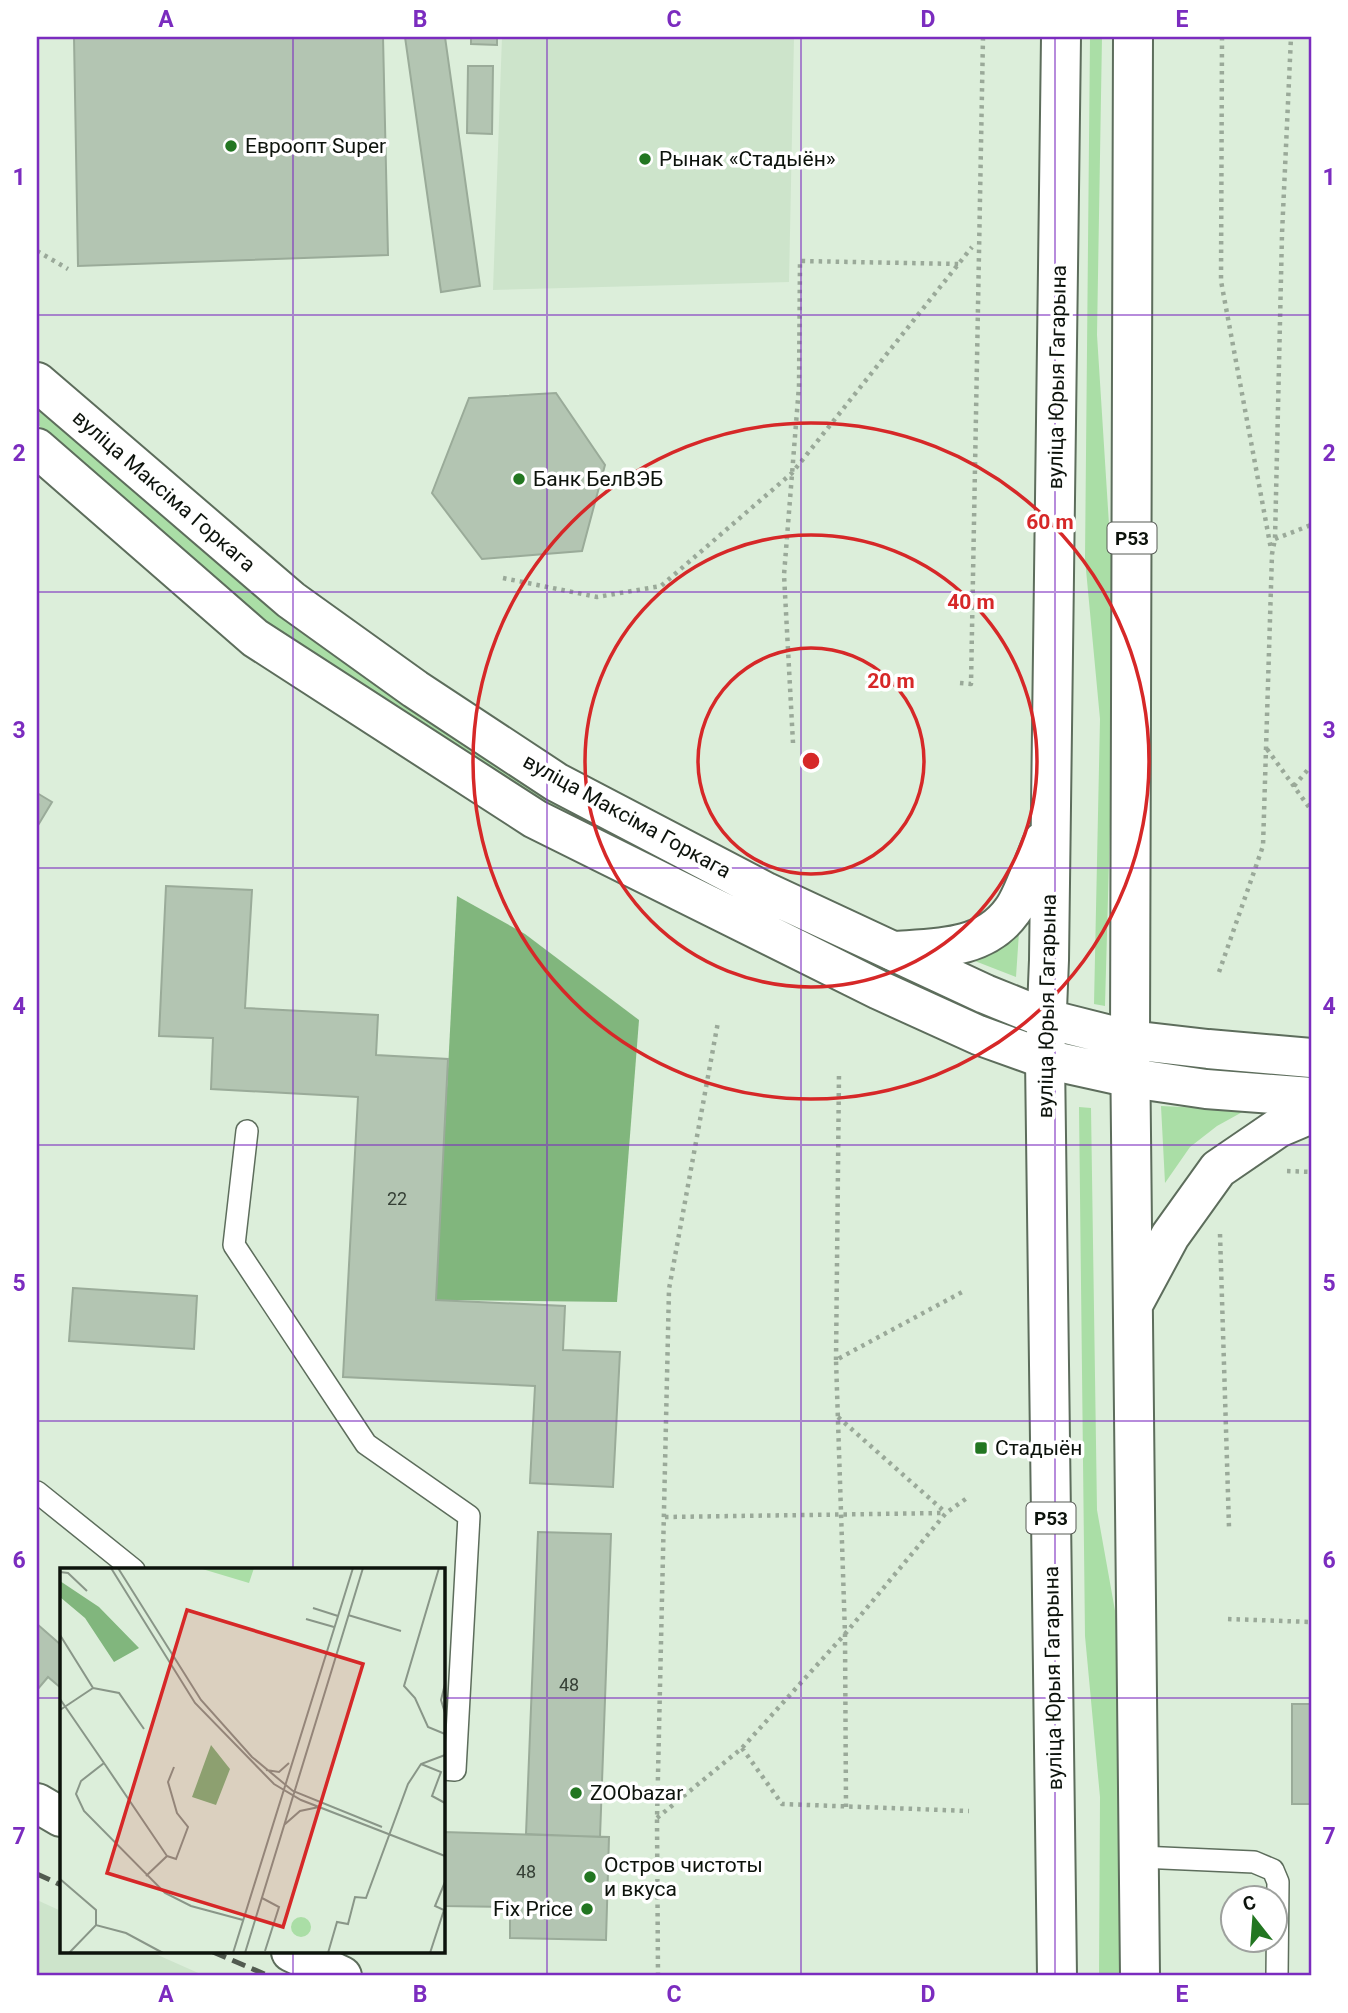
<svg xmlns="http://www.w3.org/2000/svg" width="1348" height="2013" font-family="Roboto,sans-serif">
<rect width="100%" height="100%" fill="#dceeda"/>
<path fill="#cde4cb" d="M502,37H794L789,282L493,290Z
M37,1900L61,1911V1952H151L205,1976H37Z"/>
<path fill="#aadea6" d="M1090,37H1102L1097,335L1111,556L1114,681L1105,1006L1094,1004L1100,719L1085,559Z
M37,406L281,613L1018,1025L1016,1035L529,800L270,626L37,424Z
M1020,917L1016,977L962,956Z
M1161,1106L1246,1110L1217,1126L1190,1147L1165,1183Z
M1079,1107L1091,1108L1097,1510L1119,1633L1121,1976H1099L1100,1797L1085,1636Z"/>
<path fill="#81b67d" d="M457,896L525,934L639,1020L617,1302L436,1300Z"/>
<path fill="#b3c5b2" stroke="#9aab99" stroke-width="2" d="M74,37H383L388,255L78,266Z
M405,37H445L480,286L441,292Z
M471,37H497V45L471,44Z
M468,66H493L492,134L467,133Z
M556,393L605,465L582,551L482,559L432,493L469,398Z
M37,793L52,802L37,827Z
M166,886L252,890L245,1008L378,1015L376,1055L448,1059L436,1300L565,1306L563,1350L620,1352L613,1487L530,1483L535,1386L343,1377L358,1097L211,1089L213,1038L159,1036Z
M73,1288L197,1296L194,1349L69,1341Z
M538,1532L611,1534L600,1837L526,1834Z
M37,1624L61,1645V1688L48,1677L37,1690Z
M1292,1704H1311V1804H1292Z
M443,1832L609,1837L606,1940L510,1938V1907L443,1906Z"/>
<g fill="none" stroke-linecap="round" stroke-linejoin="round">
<g stroke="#5d6d5c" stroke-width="24">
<path id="lane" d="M247,1131L234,1245L366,1444L469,1516L455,1770L443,1769
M37,1492L134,1570
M1140,1857L1254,1862L1273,1870L1278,1882L1277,1976"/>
</g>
<g stroke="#5d6d5c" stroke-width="42">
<path id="street" d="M37,1803L61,1817
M291,1952L342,1976"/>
</g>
<g stroke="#5d6d5c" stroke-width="42">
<path id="secondary" d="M37,382L291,600L415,689L556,782L766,892L985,994L1047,1019L1130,1040L1208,1049L1311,1058
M37,448L255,638L535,819L879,990L978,1035L1045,1059L1131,1078L1206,1089L1311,1097"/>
</g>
<g stroke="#5d6d5c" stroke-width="42">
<path id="primary" d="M1133,37L1130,1040L1140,1976
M893,951C936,948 984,950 1012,911C1023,897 1035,859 1043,841
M1135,1301L1170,1236L1218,1169L1278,1128L1311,1114
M1057,1976L1045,1059L1049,960L1061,37"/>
</g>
<path stroke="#9aa999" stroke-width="4.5" stroke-dasharray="3.5 5" stroke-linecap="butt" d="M1222,37L1221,281L1271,549
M37,251L68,269
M1275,539L1311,525
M503,578L597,597L661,586L792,473L972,247
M960,683L971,684L983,37
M793,743L784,575L799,386L800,261L959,264
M1267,749L1311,810
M1294,786L1311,766
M1219,972L1263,846L1272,554L1275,539L1282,234L1291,37
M1287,1171L1311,1172
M1220,1234L1229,1527
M836,1360L839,1073
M838,1417L945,1512
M665,1517L945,1513
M1228,1619L1311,1622
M742,1748L782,1804L969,1811
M846,1807L845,1634L836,1360L964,1291
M657,1818L742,1748L845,1634L946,1513L967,1498
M658,1976L657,1819L669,1289L718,1022"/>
<use href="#lane" stroke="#fff" stroke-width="21"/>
<use href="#street" stroke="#fff" stroke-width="38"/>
<use href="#secondary" stroke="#fff" stroke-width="38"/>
<use href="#primary" stroke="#fff" stroke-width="38"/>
<path stroke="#515b50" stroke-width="5" stroke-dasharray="14 7" stroke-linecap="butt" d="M37,1874L61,1885
M213,1952L269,1976"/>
</g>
<path fill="none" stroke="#7b2cbf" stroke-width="2" stroke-opacity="0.55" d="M293,37V1570M547,37V1976M801,37V1976M1055,37V1976M37,315H1311M37,592H1311M37,868H1311M37,1145H1311M37,1421H1311M37,1698H61M443,1698H1311M293,1952V1976"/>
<g fill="none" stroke="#d62828" stroke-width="3.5">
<circle cx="811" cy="761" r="113"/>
<circle cx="811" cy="761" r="226"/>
<circle cx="811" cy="761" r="338"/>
</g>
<g fill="#227621" stroke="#fff" stroke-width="2.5">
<circle cx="231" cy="146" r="7"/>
<circle cx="645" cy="159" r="7"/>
<circle cx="519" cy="479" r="7"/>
<rect x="974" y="1441" width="14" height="14" rx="3.5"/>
<circle cx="576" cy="1793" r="7"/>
<circle cx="590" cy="1877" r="7"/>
<circle cx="587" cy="1909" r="7"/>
</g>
<g text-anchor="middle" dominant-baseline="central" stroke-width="7" stroke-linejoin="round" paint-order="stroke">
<g font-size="18" fill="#364036">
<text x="397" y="1198">22</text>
<text x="569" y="1684">48</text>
<text x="526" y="1871">48</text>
</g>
<g fill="#fff" stroke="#565a55" stroke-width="2">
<rect x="1107.5" y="522.5" width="49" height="31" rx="5"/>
<rect x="1026.5" y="1502.5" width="49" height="31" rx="5"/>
</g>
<g font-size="19" font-weight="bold" fill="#0d130c">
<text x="1132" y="538">Р53</text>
<text x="1051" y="1518">Р53</text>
</g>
<g font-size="21" fill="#0d130c" stroke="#fff" text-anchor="start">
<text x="245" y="146">Евроопт Super</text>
<text x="659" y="159">Рынак «Стадыён»</text>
<text x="533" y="479">Банк БелВЭБ</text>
<text x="995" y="1448">Стадыён</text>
<text x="590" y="1793">ZOObazar</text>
<text x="604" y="1865">Остров чистоты<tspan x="604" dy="24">и вкуса</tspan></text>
<text x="573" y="1909" text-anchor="end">Fix Price</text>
</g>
<g font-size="21" fill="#0d130c" stroke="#fff">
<text transform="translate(1057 377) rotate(-89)">вуліца Юрыя Гагарына</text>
<text transform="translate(164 491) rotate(41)">вуліца Максіма Горкага</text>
<text transform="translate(627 816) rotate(29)">вуліца Максіма Горкага</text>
<text transform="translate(1047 1006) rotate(-89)">вуліца Юрыя Гагарына</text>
<text transform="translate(1053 1678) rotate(-91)">вуліца Юрыя Гагарына</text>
</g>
</g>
<g transform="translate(60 1568)">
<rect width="385" height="385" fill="#dceeda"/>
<path d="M139,0H194L189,15ZM231 359a10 10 0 1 1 20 0a10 10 0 1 1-20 0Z" fill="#aadea6"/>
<path d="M0,13L39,39L79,80L54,94L25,50L0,29ZM151,177L170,201L156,237L132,229Z" fill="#81b67d"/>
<path fill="none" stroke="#899688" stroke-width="2" d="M51,0L135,135L214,216L241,232L385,288M58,0L141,132L192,189L233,223L322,259M379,0L344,118L355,130L368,159L385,166M0,4L8,5L27,23M253,40L278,48M288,47L341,63M246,51L274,59M0,67L33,120L0,142M385,116L381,132L385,145M33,120L59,125L84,161M0,131L44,195L21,213L16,226L24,243L105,325L131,338L183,352M44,195L107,288L86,308M361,196L381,204L372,228L385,235M206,202L219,204L229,195M224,257L240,243L259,239M107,288L116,291L128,259L117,245L108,214L114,199M0,311L36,342V357M202,330L219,339L205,383M9,385L36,357L66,365L103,385M173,385L293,0M185,385L303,0M268,385L277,354L288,356L295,329L306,330L348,216L361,196L385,187M370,385L384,342L375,338L385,314"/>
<path fill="#d62828" fill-opacity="0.15" stroke="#d62828" stroke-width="3.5" d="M127,42L303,96L223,359L47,305Z"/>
<rect width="385" height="385" fill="none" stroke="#0d130c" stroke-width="3.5"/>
</g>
<circle cx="811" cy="761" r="10" fill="#d62828" stroke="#fff" stroke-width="3.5"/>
<g font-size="21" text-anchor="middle" font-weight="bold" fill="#d62828" stroke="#fff" stroke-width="7" stroke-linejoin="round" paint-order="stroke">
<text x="1050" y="529">60 m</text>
<text x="971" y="609">40 m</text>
<text x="891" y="688">20 m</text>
</g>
<rect width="1348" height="2013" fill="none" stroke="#ffffff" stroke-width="77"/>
<g transform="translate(1254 1919) rotate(343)"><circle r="33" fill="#ffffff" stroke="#9ea19e" stroke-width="2"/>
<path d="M0-5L12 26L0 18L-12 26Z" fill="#227621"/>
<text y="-10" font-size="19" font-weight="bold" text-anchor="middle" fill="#0d130c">С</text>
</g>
<rect x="38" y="38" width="1272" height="1936" fill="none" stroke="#7b2cbf" stroke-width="2.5"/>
<g font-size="23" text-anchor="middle" font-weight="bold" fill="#7b2cbf">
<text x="166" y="27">A</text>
<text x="420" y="27">B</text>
<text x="674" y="27">C</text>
<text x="928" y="27">D</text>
<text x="1182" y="27">E</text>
<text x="19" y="185">1</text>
<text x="1329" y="185">1</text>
<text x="19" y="461">2</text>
<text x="1329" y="461">2</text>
<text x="19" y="738">3</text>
<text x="1329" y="738">3</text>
<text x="19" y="1014">4</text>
<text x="1329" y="1014">4</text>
<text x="19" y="1291">5</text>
<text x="1329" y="1291">5</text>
<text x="19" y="1568">6</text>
<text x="1329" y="1568">6</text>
<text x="19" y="1844">7</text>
<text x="1329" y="1844">7</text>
<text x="166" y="2002">A</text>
<text x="420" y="2002">B</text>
<text x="674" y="2002">C</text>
<text x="928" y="2002">D</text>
<text x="1182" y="2002">E</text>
</g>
</svg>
